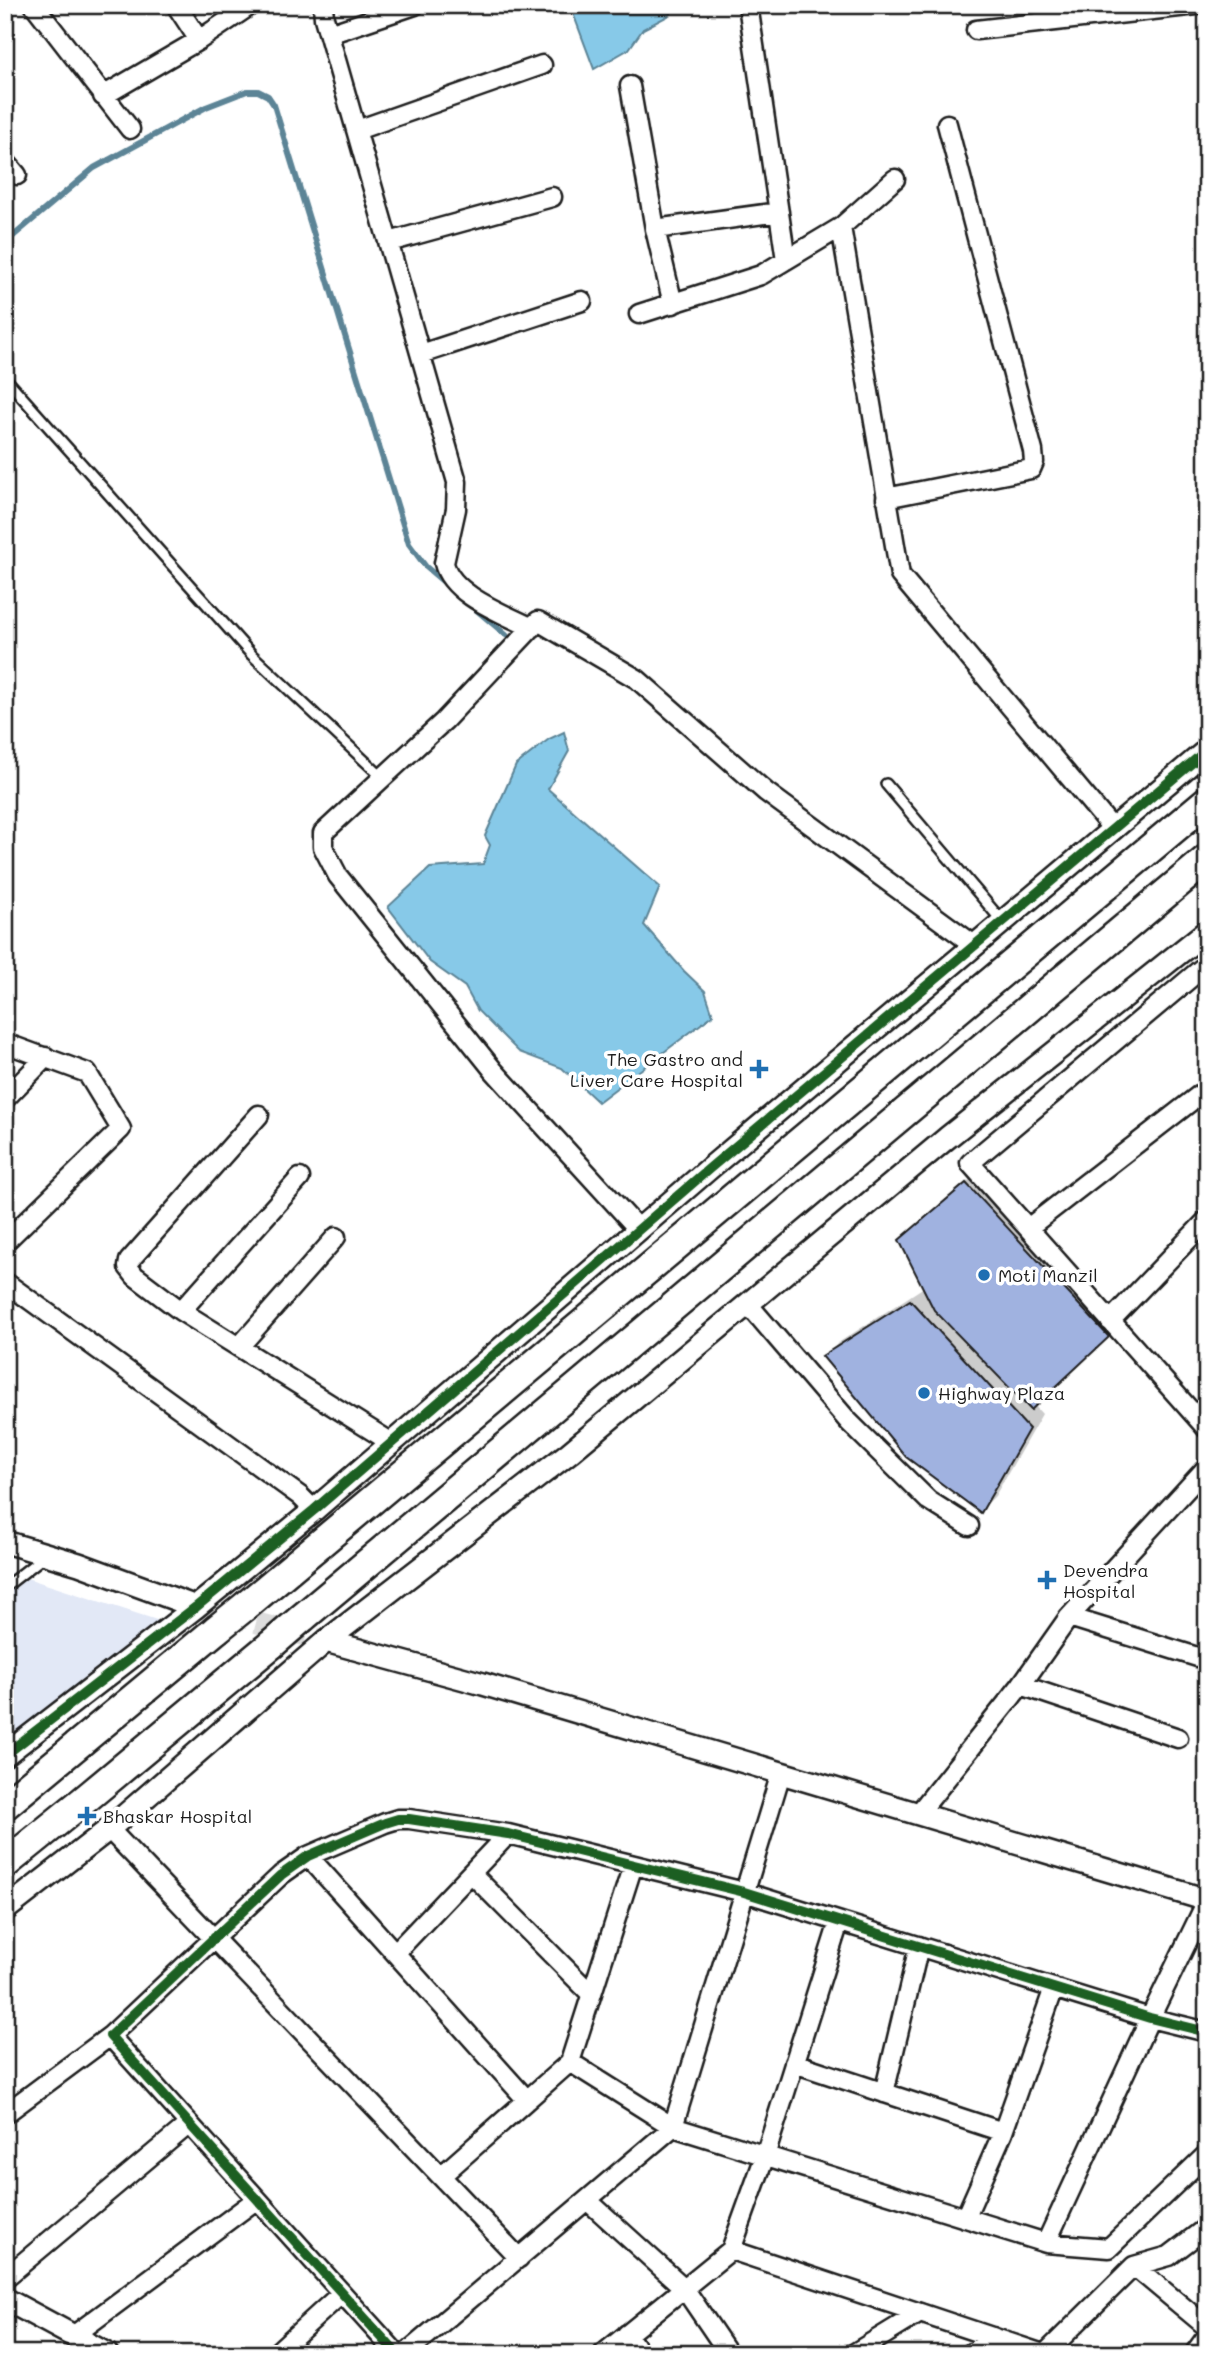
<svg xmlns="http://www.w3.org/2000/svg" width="1212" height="2359" font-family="Mali,sans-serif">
<rect width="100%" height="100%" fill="#fff"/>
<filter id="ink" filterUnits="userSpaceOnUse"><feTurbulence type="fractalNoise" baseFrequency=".0143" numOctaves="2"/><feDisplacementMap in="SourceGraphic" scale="14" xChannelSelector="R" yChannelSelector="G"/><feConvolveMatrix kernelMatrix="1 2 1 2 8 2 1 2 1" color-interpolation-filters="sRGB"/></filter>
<g filter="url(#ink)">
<path fill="#e2e8f6" d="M5,1571L160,1621L5,1745Z"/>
<path fill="#87c9e8" stroke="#5c8496" stroke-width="2" d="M583,5H677L668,16L643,29L629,49L594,69L573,13Z
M564,732L569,751L548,789L660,887L644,925L684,971L705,991L713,1015L598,1102L562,1068L519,1052L478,1011L465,987L430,962L388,907L430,868L483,864L490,845L485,836L516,765L549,739Z"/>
<path fill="#0003" d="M981,1170L1121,1322L1034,1405L1042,1414L995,1496L981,1510L825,1357L838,1343L924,1287L915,1226Z"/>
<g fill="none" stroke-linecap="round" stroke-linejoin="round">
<path stroke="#5c8496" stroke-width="6" d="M5,243L94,168L206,107L247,91H258L268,96L274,105L409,544L426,567L446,584
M473,607L506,635"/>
</g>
<path fill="#a0b2e0" stroke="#1c1c1c" stroke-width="2" d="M966,1183L1109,1337L1031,1410L934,1310L899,1240Z
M910,1300L1029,1429L981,1513L906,1457L822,1356Z"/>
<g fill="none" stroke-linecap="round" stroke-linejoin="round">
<path stroke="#ddd" stroke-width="21" stroke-dasharray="21 10" stroke-linecap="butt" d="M196,1607L326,1641"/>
<g stroke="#1c1c1c" stroke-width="14">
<path id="service" d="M5,378L252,655L383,778
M886,784L1002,921
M5,1587L46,1555"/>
</g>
<g stroke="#1c1c1c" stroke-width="23">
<path id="minor" d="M34,5L130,129
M176,5L199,40
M323,5L324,18L457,482L456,509L444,563C451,595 505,614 532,628
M748,5L786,260
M976,30L1197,5
M329,34L415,5
M630,86L655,229L673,304
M103,96L199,40L251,5
M357,130L542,65
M5,161L17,175
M841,227L900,575L1112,828
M655,229L779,212
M389,242L552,197
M639,314L761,275L841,227L895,179
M421,354L582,301
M886,498L1031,469L1034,462L1033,451L947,124
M1207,964L970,1163L1207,1429
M5,1043L87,1073L121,1129L5,1242
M5,1099L46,1057
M259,1115L129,1261L128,1267L135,1276L181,1311L392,1443
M1028,1228L1207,1089
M639,1230L494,1071L338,876L323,847V833L444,721L538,621L637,679L766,792L974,945
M5,1282L300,1496L314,1510
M748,1304L849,1422L928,1500L969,1526
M181,1311L300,1178
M1110,1321L1207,1220
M239,1347L336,1237
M1069,1617L1207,1660
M1021,1685L1178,1738
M781,1773L673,2127L1046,2243L1150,2018L1207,1901
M918,1814L1021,1685L1069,1617L1207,1467
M109,1829L519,2258
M308,1856L527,2100
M471,1873L591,1994
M839,1922L765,2156L731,2250L1043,2354
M395,1953L508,1834
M794,2063L1003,2132
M884,2093L919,1946
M5,2114L110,2036
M441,2176L570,2062L633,1865
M587,2200L684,2288L729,2354
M965,2218L1003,2132L1054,1988
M1046,2243L1109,2248L1207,2154
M1134,2266L1207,2327
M5,2278L189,2124
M627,2334L640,2354
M73,2336L257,2199
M275,2354L342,2293
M397,2354L110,2036L281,1875L308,1856L385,1823L398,1819H409L508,1834L744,1892L1150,2018L1207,2032
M405,2354L673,2127L570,2062
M603,2354L731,2250
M853,2354L920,2313
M970,2354L993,2337
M1045,2354L1134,2266L1169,2256L1207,2227
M1194,2354L1207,2336"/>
</g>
<g stroke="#1c1c1c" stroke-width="26">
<path id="tertiary" d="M5,1542L79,1564L196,1607
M326,1641L483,1684L1207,1900
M5,1755L196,1607L314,1510L710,1168L1207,750
M5,1910L109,1829L326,1641L569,1453L947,1138L1207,931
M5,2299L107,2354"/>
</g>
<g stroke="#1c1c1c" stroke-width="33">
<path id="trunk" d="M248,1604L1207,801
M302,1618L1207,859
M5,1805L217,1629
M5,1864L83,1801L272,1644"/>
</g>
<use href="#service" stroke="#fff" stroke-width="9"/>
<use href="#minor" stroke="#fff" stroke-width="18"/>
<use href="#tertiary" stroke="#fff" stroke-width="21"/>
<use href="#trunk" stroke="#fff" stroke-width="28"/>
<g stroke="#1c1c1c" stroke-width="33" stroke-linecap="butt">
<path id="trunk-bridge" d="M217,1629L248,1604
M272,1644L302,1618"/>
</g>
<use href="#trunk-bridge" stroke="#fff" stroke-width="28"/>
<g stroke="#fff" stroke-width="15">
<path id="cycleway" d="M5,1755L196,1607L314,1510L710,1168L1207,750
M397,2354L110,2036L281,1875L308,1856L385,1823L398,1819H409L508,1834L744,1892L1150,2018L1207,2032"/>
</g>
<use href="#cycleway" stroke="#1b5e20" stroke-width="10"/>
</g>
</g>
<g fill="#1f6fb2" stroke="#fff" stroke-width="2.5">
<path d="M755.5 1058.5h7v7h7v7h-7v7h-7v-7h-7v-7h7z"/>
<circle cx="984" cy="1275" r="7"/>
<circle cx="924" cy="1393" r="7"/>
<path d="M1043.5 1569.5h7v7h7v7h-7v7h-7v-7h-7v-7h7z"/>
<path d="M83.5 1805.5h7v7h7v7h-7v7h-7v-7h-7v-7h7z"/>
</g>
<g text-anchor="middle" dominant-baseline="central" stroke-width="7" stroke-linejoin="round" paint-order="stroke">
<g font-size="18" fill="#1c1c1c" stroke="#fff" text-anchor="start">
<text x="743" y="1059" text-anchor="end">The Gastro and<tspan x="743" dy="21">Liver Care Hospital</tspan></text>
<text x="998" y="1275">Moti Manzil</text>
<text x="938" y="1393">Highway Plaza</text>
<text x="1063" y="1570">Devendra<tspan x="1063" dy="21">Hospital</tspan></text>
<text x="103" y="1816">Bhaskar Hospital</text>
</g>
</g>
<rect width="1212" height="2359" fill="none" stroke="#fff" stroke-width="28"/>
<rect x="14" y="14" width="1184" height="2331" fill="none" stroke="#1c1c1c" stroke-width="2.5" filter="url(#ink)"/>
</svg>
